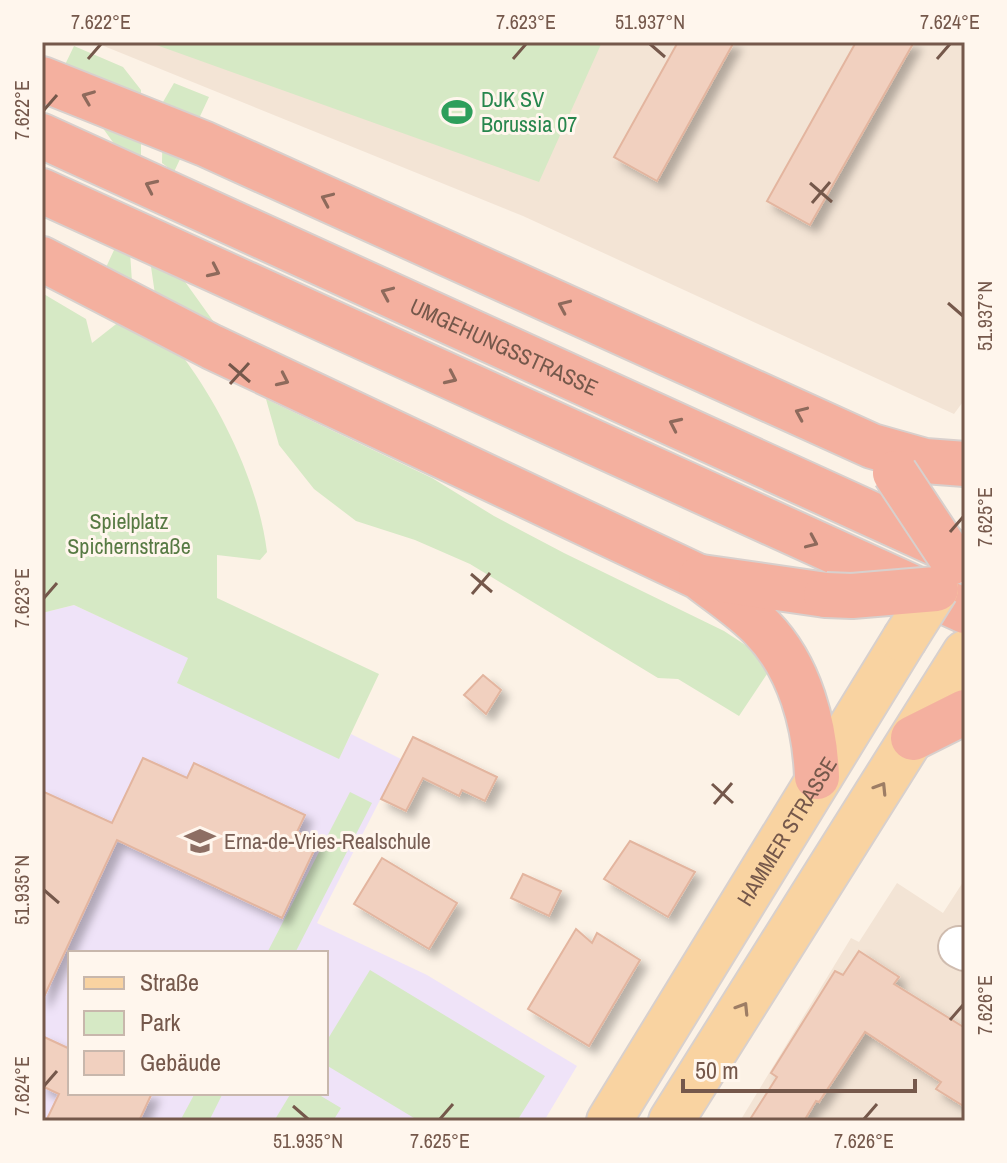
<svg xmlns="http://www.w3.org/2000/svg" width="1007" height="1163" font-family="'Archivo Narrow',sans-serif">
<defs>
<filter id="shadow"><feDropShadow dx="7" dy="7" stdDeviation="4" flood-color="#0004"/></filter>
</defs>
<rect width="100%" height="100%" fill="#fcf2e6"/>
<path fill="#f3e4d5" d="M94,42H965V399L954,414L523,216Z
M965,879V1121H740L851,938L859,942L897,883L943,913Z"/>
<path fill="#efe3f8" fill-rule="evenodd" d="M74,605L189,658L178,683L339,758L351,734L401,759L317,923L427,975L577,1066L544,1121H42V613ZM70,953H326V1093H70Z"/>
<path fill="#d6e9c5" d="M148,42H602L539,182Z
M74,46L123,67L141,90V168L135,173L62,71Z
M174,83L209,97L174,172L162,163L163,102Z
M125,226L129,237L132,282L92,298Z
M150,233L267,396L156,301L149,253Z
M42,293L86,319L92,343L120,321C133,326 162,332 172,341C177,345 182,355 186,361C224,413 259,487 267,552L260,560L217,555V598L379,674L339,759L177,683L188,658L74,605L42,613Z
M266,399L432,478L494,516L564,553L724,631L750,648L769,671L739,716L678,679L658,678L470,564L415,540L356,521L314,489L279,445Z
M350,792L372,803L295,953H267Z
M370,970L545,1076L517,1121H419L326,1065V1042Z
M195,1093H223L209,1121H180Z
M291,1093H316L341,1108L333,1121H274Z"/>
<path fill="#f1d0bf" stroke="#e3b59f" stroke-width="2" filter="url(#shadow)" d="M678,42H734L657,181L614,157Z
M856,42H914L810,225L767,201Z
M483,675L501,690L486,714L464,695Z
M413,737L497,777L485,801L462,790L459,796L423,778L406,811L381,799Z
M143,758L187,778L194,763L305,815L297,832L318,842L282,918L117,840L42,1001V791L112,823Z
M630,841L695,872L668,917L604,879Z
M382,858L457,903L429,949L354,904Z
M523,874L561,891L549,916L511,898Z
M576,929L592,943L597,933L640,960L589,1046L528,1009Z
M859,951L899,977L894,984L965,1028V1107L936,1089L941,1082L865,1032L819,1102L816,1101L804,1121H749L777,1077L771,1073L835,971L843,975Z
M42,1036L70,1049V1093H152L139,1121H46L59,1094L42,1086Z"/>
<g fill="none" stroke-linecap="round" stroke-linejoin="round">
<g stroke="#cfbcaf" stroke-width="44">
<path id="minor" d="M959,947L965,950"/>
</g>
<g stroke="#d8d0cd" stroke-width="48">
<g id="major">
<path id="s1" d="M609,1121L904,640"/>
<path d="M671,1121L965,653"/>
</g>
</g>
<g stroke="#d8d0cd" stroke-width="48">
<g id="highway">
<path d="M42,79L205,144L872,446L925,461L965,464"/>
<path id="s2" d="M42,136L961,555"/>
<path d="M42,191L965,611"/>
<path d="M42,259L212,347L699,577C719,593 744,609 762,628C800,667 815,725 817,777"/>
<path d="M701,577L826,595"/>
<path d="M913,738L965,712"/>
</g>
</g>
<use href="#minor" stroke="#fff" stroke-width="40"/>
<use href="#major" stroke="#f9d3a1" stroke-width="44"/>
<use href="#highway" stroke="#f4b09f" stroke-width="44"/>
<g stroke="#d8d0cd" stroke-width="48" stroke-linecap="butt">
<path id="major-bridge" d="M904,640L936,589"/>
</g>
<g stroke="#d8d0cd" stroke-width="48" stroke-linecap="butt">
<path id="highway-bridge" d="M895,473L954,562
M826,595L852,596L936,589"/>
</g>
<use href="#major-bridge" stroke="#f9d3a1" stroke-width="44"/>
<use href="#highway-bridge" stroke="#f4b09f" stroke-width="44"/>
</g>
<defs><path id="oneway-chevron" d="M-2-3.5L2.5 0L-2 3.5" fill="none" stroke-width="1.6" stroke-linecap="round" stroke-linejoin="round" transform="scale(2)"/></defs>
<g stroke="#8e6a5c">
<use href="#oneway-chevron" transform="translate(88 97) rotate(-158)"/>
<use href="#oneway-chevron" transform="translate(151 186) rotate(-155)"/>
<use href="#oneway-chevron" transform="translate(327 199) rotate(-156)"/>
<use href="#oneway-chevron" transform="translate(214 271) rotate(25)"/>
<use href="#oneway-chevron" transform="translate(387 293) rotate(-156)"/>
<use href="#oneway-chevron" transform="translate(564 306) rotate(-156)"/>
<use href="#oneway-chevron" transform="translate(451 378) rotate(25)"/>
<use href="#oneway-chevron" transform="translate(283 380) rotate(25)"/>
<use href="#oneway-chevron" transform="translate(801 413) rotate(-156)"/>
<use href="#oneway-chevron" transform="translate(675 424) rotate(-155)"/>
<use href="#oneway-chevron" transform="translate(812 542) rotate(24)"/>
</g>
<g stroke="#9d7d65">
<use href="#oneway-chevron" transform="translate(881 788) rotate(-58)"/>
<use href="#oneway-chevron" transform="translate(743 1008) rotate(-58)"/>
</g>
<path fill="none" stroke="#75584b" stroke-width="3" d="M650,44L665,57M88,59L101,44M513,59L526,44M937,59L950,44M44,110L57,95M810,183L832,202M812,203L830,182M948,303L963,316M229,364L250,382M230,384L249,363M950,532L963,517M471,574L492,592M472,594L490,573M44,598L57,583M712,784L733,803M714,804L732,783M44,890L59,903M950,1020L963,1005M44,1086L57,1071M293,1106L308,1119M440,1119L453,1104M864,1119L877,1104"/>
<defs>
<g id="stadium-bare" transform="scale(2.4)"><path d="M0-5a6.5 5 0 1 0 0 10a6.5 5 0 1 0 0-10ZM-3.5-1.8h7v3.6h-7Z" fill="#2e9e5b" stroke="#fff6ed" stroke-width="2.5" paint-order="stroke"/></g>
<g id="school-bare" transform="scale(2.4)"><path d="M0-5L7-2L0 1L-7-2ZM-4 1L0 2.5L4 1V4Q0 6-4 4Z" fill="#8d6e63" stroke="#fff6ed" stroke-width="2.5" paint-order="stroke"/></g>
</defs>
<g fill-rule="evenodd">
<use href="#stadium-bare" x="457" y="112"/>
<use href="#school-bare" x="200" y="841"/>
</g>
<g text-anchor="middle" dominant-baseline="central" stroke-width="6" stroke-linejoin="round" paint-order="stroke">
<g font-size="22" fill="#27864d" stroke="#fff6ed" text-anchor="start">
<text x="481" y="99">DJK SV<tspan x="481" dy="25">Borussia 07</tspan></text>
</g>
<g font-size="22" fill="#75584b" stroke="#fff6ed">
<text stroke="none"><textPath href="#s2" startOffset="508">UMGEHUNGSSTRASSE</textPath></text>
<text stroke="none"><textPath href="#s1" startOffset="340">HAMMER STRASSE</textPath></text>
</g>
<g font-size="22" fill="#577a43" stroke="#fff6ed">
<text x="129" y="521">Spielplatz<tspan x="129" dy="25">Spichernstraße</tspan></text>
</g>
<g font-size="22" fill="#785e54" stroke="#fff6ed" text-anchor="start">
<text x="224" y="841">Erna-de-Vries-Realschule</text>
</g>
</g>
<rect width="1007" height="1163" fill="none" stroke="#fff6ed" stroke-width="88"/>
<rect x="68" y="951" width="260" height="144" fill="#fff6ed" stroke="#c8b7ac" stroke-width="2"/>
<rect x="84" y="977" width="40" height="12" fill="#f9d3a1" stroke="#c8b7ac" stroke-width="2"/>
<text x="140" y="991" font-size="24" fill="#75584b">Straße</text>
<rect x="84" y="1011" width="40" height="24" fill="#d6e9c5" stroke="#c8b7ac" stroke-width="2"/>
<text x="140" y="1031" font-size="24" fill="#75584b">Park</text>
<rect x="84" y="1051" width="40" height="24" fill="#f1d0bf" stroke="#c8b7ac" stroke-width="2"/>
<text x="140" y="1071" font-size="24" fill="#75584b">Gebäude</text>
<path d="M683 1079v12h232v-12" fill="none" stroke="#75584b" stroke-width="4"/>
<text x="695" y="1079" font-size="24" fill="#75584b" stroke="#fff6ed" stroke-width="6" paint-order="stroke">50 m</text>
<rect x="44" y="44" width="919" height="1075" fill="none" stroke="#75584b" stroke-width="3"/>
<g font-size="20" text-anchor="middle" fill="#75584b">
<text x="101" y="29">7.622°E</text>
<text x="526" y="29">7.623°E</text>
<text x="650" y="29">51.937°N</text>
<text x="950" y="29">7.624°E</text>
<text transform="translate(22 110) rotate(-90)" y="7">7.622°E</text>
<text transform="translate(985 316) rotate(-90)" y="7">51.937°N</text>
<text transform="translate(985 517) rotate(-90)" y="7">7.625°E</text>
<text transform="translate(22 598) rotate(-90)" y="7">7.623°E</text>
<text transform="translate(22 890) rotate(-90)" y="7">51.935°N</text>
<text transform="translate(985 1005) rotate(-90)" y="7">7.626°E</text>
<text transform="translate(22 1086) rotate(-90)" y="7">7.624°E</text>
<text x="308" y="1148">51.935°N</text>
<text x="440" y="1148">7.625°E</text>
<text x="864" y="1148">7.626°E</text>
</g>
</svg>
